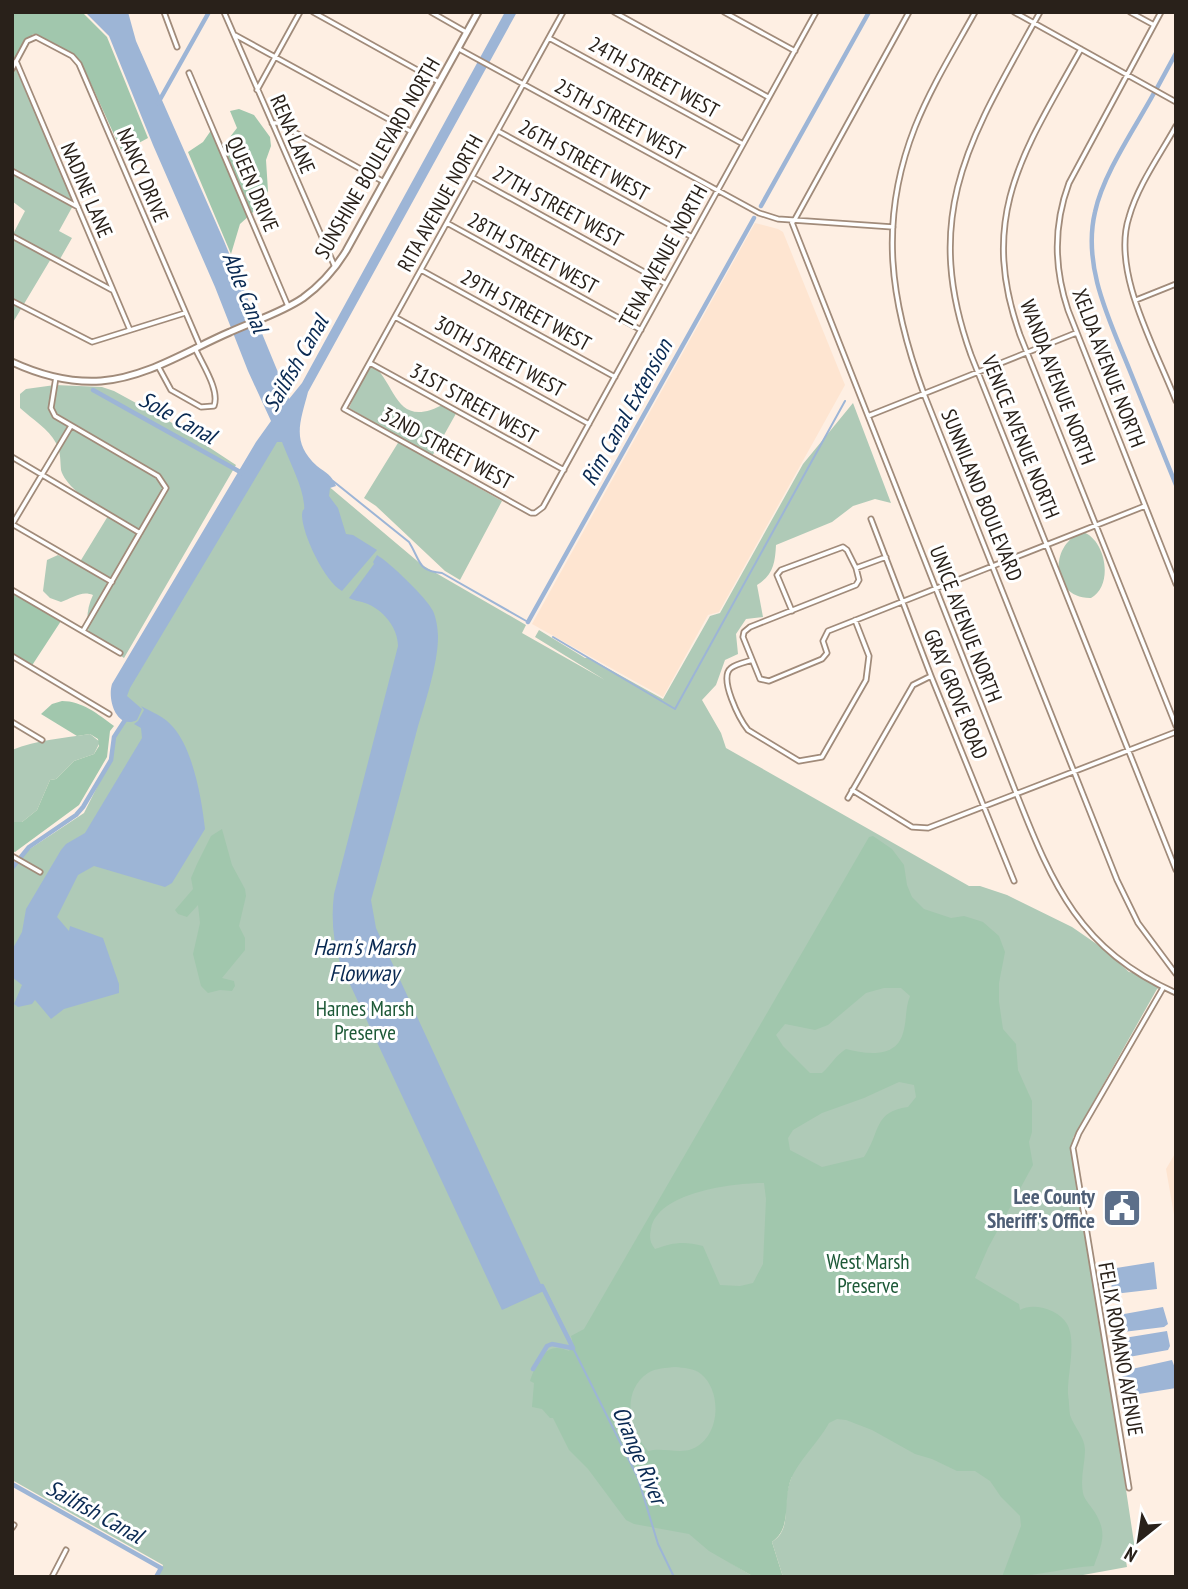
<svg xmlns="http://www.w3.org/2000/svg" width="1188" height="1589" font-family="'PT Sans Narrow',sans-serif">
<rect width="100%" height="100%" fill="#feefe3"/>
<path fill="#fee5d1" d="M755,223L778,229L783,232L845,385L719,612L708,615L663,697L532,624Z
M1176,1152V1226L1166,1169Z"/>
<path fill="#afcab7" d="M15,67L75,202L59,231L72,238L60,259L52,257L12,324V236L25,211L12,201V71Z
M370,362C398,384 394,432 446,403L458,410L430,460L502,501L460,580L445,571L376,506L364,498L401,438L349,408Z
M55,385L102,387L114,391L169,421L236,465L124,658L89,634C86,619 87,608 93,595C82,590 72,598 61,602L50,598L43,591L47,560L58,555L78,565L108,516C95,507 65,486 61,470C60,461 61,451 56,443C49,429 32,419 20,408V394L26,389Z
M853,403L891,503L875,499L853,506L832,522L776,545C775,564 773,575 757,585L763,617L746,619L736,634L738,654L725,660L716,685L702,700L721,733L726,748L969,886H980L1007,895L1072,927L1101,947L1129,972L1148,975L1161,987L1157,989L1073,1138L1136,1556L1126,1561L1127,1567L1072,1577H783L772,1542C790,1530 784,1512 787,1493C788,1487 790,1481 792,1476L726,1560L754,1577H158L163,1565L12,1480V871L22,854L84,813L111,759L116,734L131,708L121,693L286,425L301,463L422,565L526,625L522,633L605,680L535,637L539,630L585,658H589L663,699L710,616L720,613L803,464Z
M1083,532C1106,540 1114,585 1091,598C1051,599 1048,544 1083,532Z
M90,734L100,742L94,754L74,761L56,779L50,780L37,810L22,822H12V750C37,740 64,738 90,734Z"/>
<path fill="#a1c7ad" fill-rule="evenodd" d="M12,12H82L107,37L148,138L122,152L81,62L33,34L12,71Z
M239,109L254,115L270,137L271,146L266,160L268,191L261,205L240,224L231,254L188,152L203,142L212,129L223,146L237,128L230,111Z
M12,593L61,621L31,667L12,656Z
M62,701C82,701 98,714 114,726L110,731L107,757L79,805L15,852L12,851V822H22L37,810L50,780L56,779L74,761L94,754L99,746L98,739L90,734L77,736L41,714L52,704Z
M222,829L232,865L245,889L246,896L239,926L245,938V950L222,978L234,981L235,986L232,991L220,990L208,993L201,986L193,954L200,923L198,905L187,917L178,914L175,910L193,889L191,878L197,864L211,836Z
M873,836L892,849L904,865L907,885L912,897L924,909L951,918L964,916L983,922L999,936L1005,952L999,983V1002L1003,1029L1016,1044L1018,1070L1032,1101V1132L1029,1142L1033,1165L988,1248L975,1278L1019,1304L1020,1310C1034,1302 1059,1310 1067,1324C1077,1341 1067,1375 1068,1394C1069,1400 1069,1409 1070,1415C1074,1427 1085,1437 1085,1450C1085,1464 1080,1478 1083,1493C1084,1499 1090,1505 1094,1511C1108,1533 1102,1543 1094,1566C1062,1568 1034,1577 1002,1577L1021,1526L1020,1516L1001,1497L990,1481L975,1471H957L932,1459L915,1454L872,1430L846,1420L837,1419L829,1423C819,1442 796,1463 790,1482C783,1503 792,1528 772,1542L783,1577H754L709,1551L689,1534L634,1524L626,1520L588,1469L569,1450L553,1418H550L542,1409L532,1407L534,1383L530,1381C537,1361 545,1340 569,1351L573,1344L571,1336L584,1329L869,837ZM884,988H901L910,996C905,1008 907,1020 903,1033C896,1059 866,1054 846,1049C836,1055 831,1065 822,1073H810L783,1046L776,1035L785,1024L815,1030L828,1025L866,993ZM899,1082L914,1085L916,1097L908,1107C873,1112 881,1131 864,1157L822,1167L790,1150L788,1138L793,1130L822,1113L864,1098ZM764,1183L766,1199L763,1264L753,1283L740,1286L720,1285L703,1246C685,1241 673,1242 655,1249C650,1243 649,1237 651,1229C657,1192 733,1183 764,1183ZM675,1367C684,1368 694,1368 701,1374C723,1392 720,1438 692,1449C679,1454 662,1447 648,1451C630,1430 620,1392 648,1373C656,1368 666,1368 675,1367Z"/>
<path fill="#9db5d6" d="M85,12H128L136,41L224,241L289,399L302,383L505,12H517L308,392C300,423 291,442 317,466C326,473 332,475 336,486L330,488L329,496L338,508L346,534L353,535L377,550L342,591C325,582 302,534 302,515C303,505 305,514 304,504C302,485 291,465 284,447L282,442H277L130,688L127,696L142,709L137,720C117,730 107,700 112,684L256,442L271,421L248,371L215,287L153,145L109,36Z
M377,555C389,562 426,597 433,611C436,617 438,629 438,637C438,664 425,703 417,730C402,787 387,843 371,900L376,928L544,1291L502,1310L340,963C333,940 331,918 334,894L398,646C398,628 383,609 365,603C359,601 355,601 349,598L374,564L373,562Z
M141,706C152,712 165,717 173,727C193,749 202,800 205,829L172,883L165,887L94,866L78,875L57,917L69,931L70,926L103,938L119,984V993L64,1009L51,1019L35,1000L32,1004L18,1007L14,1004L22,985L12,977V950L22,932L26,909L61,850L66,844L85,833L142,738L141,728L134,724L138,721L144,710Z
M1154,1262L1157,1289L1114,1294L1112,1292L1110,1269Z
M1163,1307L1168,1324L1164,1327L1115,1333L1113,1316Z
M1167,1331L1170,1346L1168,1350L1123,1358L1118,1355L1116,1341L1118,1339Z
M1172,1360L1176,1371V1388L1126,1396L1122,1374L1123,1371Z"/>
<g fill="none" stroke-linecap="round" stroke-linejoin="round">
<path stroke="#9db5d6" stroke-width="2" d="M333,481L409,542C421,561 417,571 442,573L528,622
M553,637L675,709L845,401
M573,1348L638,1478L658,1544L674,1577"/>
<path stroke="#9db5d6" stroke-width="4.5" d="M1157,88L1176,53
M1154,93C1135,128 1103,174 1095,212C1082,267 1110,321 1130,371C1145,409 1161,447 1176,485
M158,103L209,12
M761,206L869,12
M93,390L242,473
M528,622L754,218
M12,868L29,847L76,815L83,807L111,760L114,737L127,717
M542,1286L573,1348
M533,1369L547,1346L552,1344L572,1348
M12,1484L161,1568L156,1577"/>
<g stroke="#a18b7a" stroke-width="7">
<path id="street" d="M164,12L177,47
M224,12L335,267
M313,12L439,82
M431,12L466,32
M563,12L344,409L531,513H535L543,507L816,12
M614,12L768,97
M724,12L795,51
M975,12C954,50 931,87 915,127C878,221 890,302 924,394L1117,880L1138,923L1176,974
M1014,12L1176,102
M1040,12C973,134 919,211 971,355L1176,870
M1130,12L1154,25
M1161,12L1069,183C1053,226 1054,268 1068,310L1176,584
M235,35L412,132
M549,38L743,144
M459,49L759,213L778,219L893,227
M1081,49C1025,150 977,215 1020,335L1176,726
M16,61L130,330
M12,69L27,41L36,37L72,56L79,64L200,346
M189,73L288,306
M257,90L300,12
M272,123H278L384,182
M1176,126C1160,155 1138,185 1129,217C1111,272 1156,349 1176,401
M498,131L692,237
M12,171L78,207
M472,177L666,284
M791,220L1017,795C1053,886 1080,950 1176,993
M794,221L909,12
M447,223L641,330
M12,236L112,290
M421,270L615,377
M1136,300L1176,284
M12,301L92,342L185,313
M395,317L589,424
M370,363L564,470
M158,366L171,390L201,407L214,406C220,390 202,364 195,348
M56,377L51,408L55,416L158,476L166,488L83,631
M868,416L1076,333
M12,457L140,533
M871,519L931,676L1014,881
M13,523L71,426
M12,524L112,582
M886,557L856,568L859,580L856,585L750,627L744,632L743,637L760,679L769,681L822,659L827,653L823,641L828,631L1145,506
M12,590L120,653
M792,611L777,575L781,570L843,547L847,550L856,568
M12,656L109,714
M752,660C746,662 736,664 731,668C718,678 740,720 748,730L799,761L822,757L866,680L869,656L855,620
M12,722L42,740
M852,790L912,827L928,828L1176,732
M848,798L913,685L931,676
M12,856L40,872
M1129,1488L1073,1148L1079,1133L1163,988
M12,1528L14,1525
M52,1577L66,1550"/>
</g>
<g stroke="#a18b7a" stroke-width="9">
<path id="secondary" d="M12,362C40,375 70,383 101,381C148,377 188,350 230,332C254,321 281,313 303,298C321,285 335,269 346,251L478,12"/>
</g>
<use href="#street" stroke="#fff" stroke-width="3.5"/>
<use href="#secondary" stroke="#fff" stroke-width="5"/>
</g>
<defs>
<g id="civic-square" transform="scale(2.0125)"><rect x="-9" y="-9" width="18" height="18" rx="4" fill="#5c6f8a" stroke="#fff"/><path d="M-.6-6.5H3V-4.5H.6V-3L4-1V1h2V6H-6V1h2V-1L-.6-3ZM-1.2 2.5V6h2.4V2.5Z" fill="#fff"/></g>
</defs>
<g fill-rule="evenodd">
<use href="#civic-square" x="1122" y="1208"/>
</g>
<g text-anchor="middle" dominant-baseline="central" stroke-width="6" stroke-linejoin="round" paint-order="stroke">
<g font-size="21" fill="#29211a" stroke="#fff">
<text transform="translate(654 77) rotate(29)">24TH STREET WEST</text>
<text transform="translate(620 119) rotate(29)">25TH STREET WEST</text>
<text transform="translate(293 134) rotate(67)">RENA LANE</text>
<text transform="translate(377 158) rotate(-60)">SUNSHINE BOULEVARD NORTH</text>
<text transform="translate(584 160) rotate(29)">26TH STREET WEST</text>
<text transform="translate(143 175) rotate(67)">NANCY DRIVE</text>
<text transform="translate(253 184) rotate(67)">QUEEN DRIVE</text>
<text transform="translate(87 190) rotate(67)">NADINE LANE</text>
<text transform="translate(440 203) rotate(-61)">RITA AVENUE NORTH</text>
<text transform="translate(558 206) rotate(29)">27TH STREET WEST</text>
<text transform="translate(533 253) rotate(29)">28TH STREET WEST</text>
<text transform="translate(663 256) rotate(-61)">TENA AVENUE NORTH</text>
<text transform="translate(526 310) rotate(29)">29TH STREET WEST</text>
<text transform="translate(500 356) rotate(29)">30TH STREET WEST</text>
<text transform="translate(1109 368) rotate(69)">XELDA AVENUE NORTH</text>
<text transform="translate(1058 382) rotate(69)">WANDA AVENUE NORTH</text>
<text transform="translate(474 403) rotate(29)">31ST STREET WEST</text>
<text transform="translate(1021 437) rotate(68)">VENICE AVENUE NORTH</text>
<text transform="translate(447 448) rotate(29)">32ND STREET WEST</text>
<text transform="translate(982 495) rotate(68)">SUNNILAND BOULEVARD</text>
<text transform="translate(966 624) rotate(69)">UNICE AVENUE NORTH</text>
<text transform="translate(956 694) rotate(68)">GRAY GROVE ROAD</text>
<text transform="translate(1121 1349) rotate(80)">FELIX ROMANO AVENUE</text>
</g>
<g font-size="21" fill="#1d5937" stroke="#fff">
<text x="365" y="1008">Harnes Marsh<tspan x="365" dy="24">Preserve</tspan></text>
<text x="868" y="1261">West Marsh<tspan x="868" dy="24">Preserve</tspan></text>
</g>
<g font-size="21" font-weight="bold" fill="#4e5e75" stroke="#fff" text-anchor="end">
<text x="1095" y="1196">Lee County<tspan x="1095" dy="24">Sheriff's Office</tspan></text>
</g>
<g font-size="23" font-style="italic" fill="#092952" stroke="#fff">
<text transform="translate(246 292) rotate(68)">Able Canal</text>
<text transform="translate(295 363) rotate(-60)">Sailfish Canal</text>
<text transform="translate(626 412) rotate(-61)">Rim Canal Extension</text>
<text transform="translate(178 417) rotate(29)">Sole Canal</text>
<text x="364" y="946">Harn's Marsh<tspan x="364" dy="26">Flowway</tspan></text>
<text transform="translate(640 1455) rotate(67)">Orange River</text>
<text transform="translate(95 1511) rotate(29)">Sailfish Canal</text>
</g>
</g>
<rect width="1188" height="1589" fill="none" stroke="#29211a" stroke-width="28"/>
<g transform="translate(1139 1540) rotate(210)" stroke="#ffffff" stroke-width="5" paint-order="stroke">
<path d="M0-5L12 26L0 18L-12 26Z" fill="#29211a"/>
<text y="-10" font-size="19" font-weight="bold" text-anchor="middle" fill="#29211a">N</text>
</g>
</svg>
